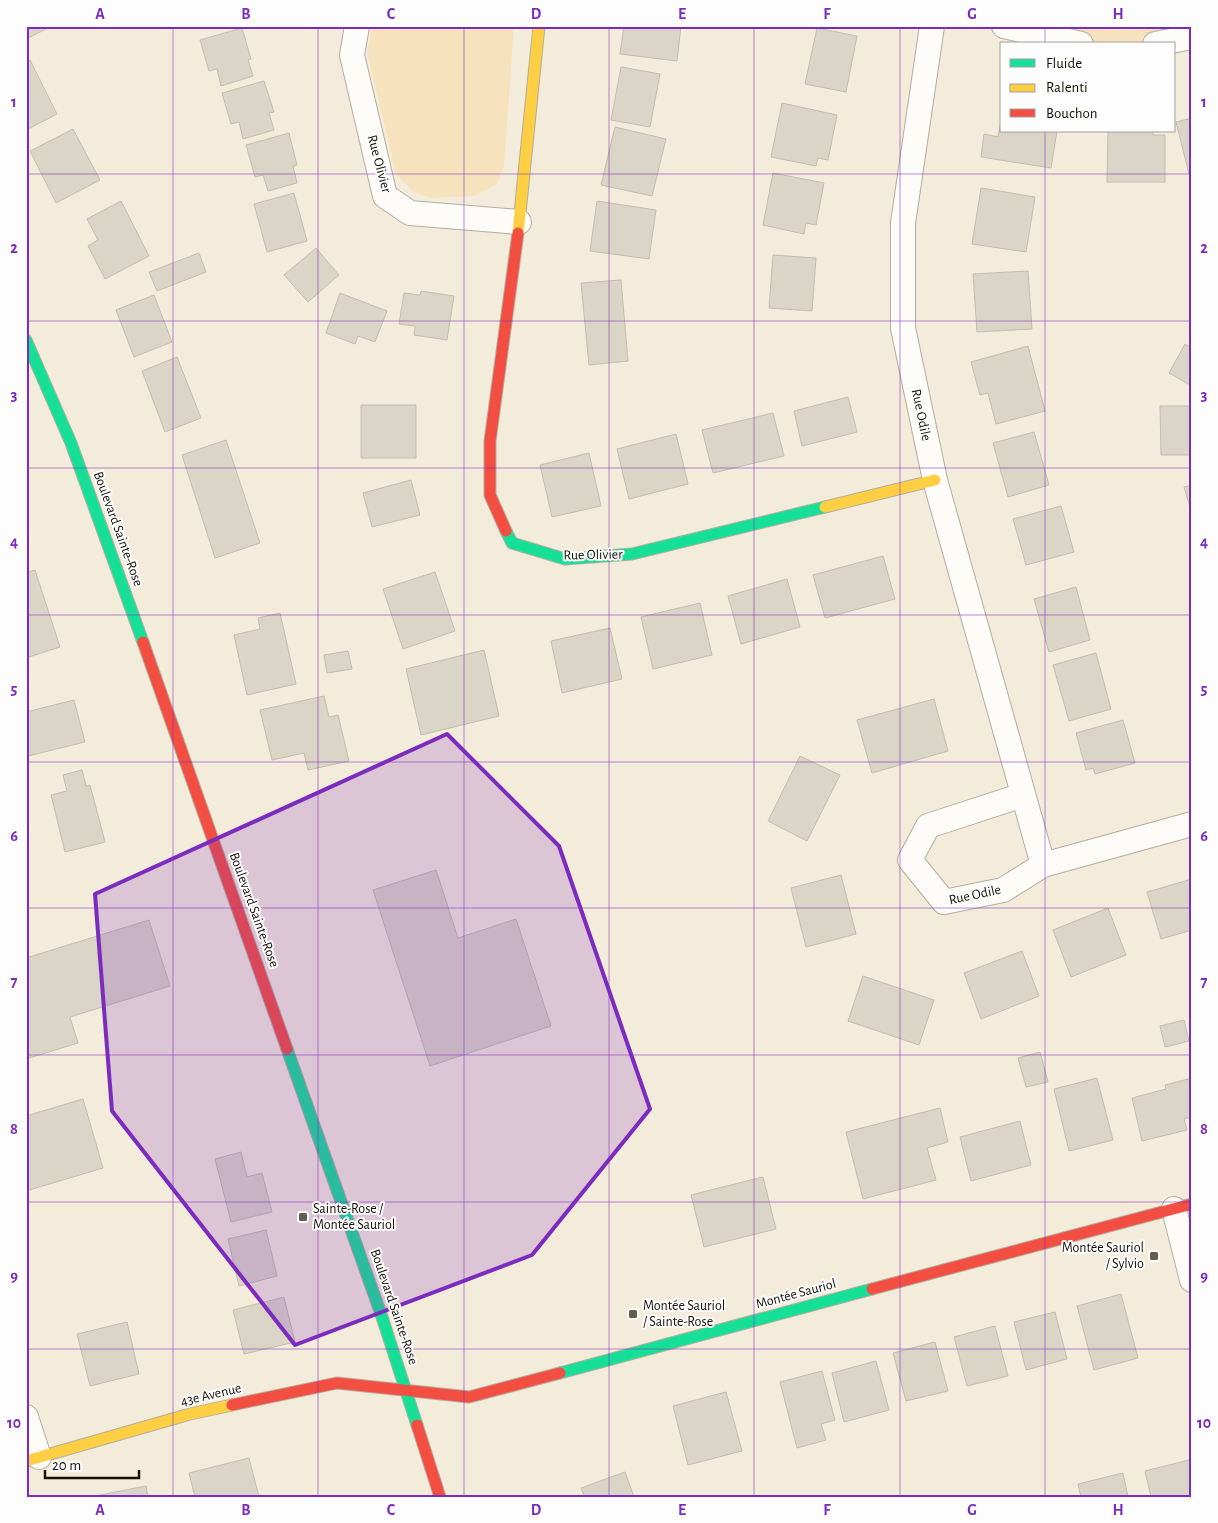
<svg xmlns="http://www.w3.org/2000/svg" width="1218" height="1523" font-family="'Alegreya Sans',sans-serif">
<rect width="100%" height="100%" fill="#f4ecda"/>
<path fill="#f6e3bd" d="M376,26H514L504,166L497,184L475,196L432,198L415,193L396,174L367,52L372,29Z
M1004,26H1192L1155,44H1081Z"/>
<path fill="#dbd5c7" stroke="#c3bdb0" d="M26,26H52L26,39Z
M624,26H681L677,61L620,54Z
M242,28L251,59L248,60L253,76L221,86L217,69L209,71L200,40Z
M817,28L857,36L846,92L805,84Z
M30,60L57,114L26,130V62Z
M621,67L660,74L650,127L611,120Z
M264,81L274,112L269,113L274,130L243,139L239,122L231,124L222,93Z
M782,103L837,115L828,160L818,158L816,166L771,157Z
M1002,115V131H1057L1051,168L981,157L984,134L998,137Z
M1192,118V178H1190L1176,122Z
M615,127L666,139L652,196L601,185Z
M73,129L100,180L56,203L30,151Z
M1108,131H1153V135H1165V182H1107Z
M289,133L297,165L293,166L297,183L268,191L263,175L255,177L246,145Z
M773,173L824,183L816,225L806,223L804,234L763,225Z
M981,188L1035,197L1026,252L972,244Z
M294,193L307,241L267,252L254,204Z
M121,201L149,256L105,279L88,246L98,240L87,219Z
M597,201L656,210L649,259L590,251Z
M316,248L339,275L308,302L284,275Z
M199,253L206,272L157,291L149,272Z
M773,255L816,258L812,311L769,308Z
M1028,271L1032,329L977,332L973,274Z
M621,280L628,361L589,365L581,283Z
M421,291L454,296L447,340L414,335L415,326L399,324L404,293L420,295Z
M340,293L387,311L375,342L358,336L355,344L326,333Z
M154,295L172,342L134,357L116,310Z
M1185,344L1192,348V386L1169,373Z
M1028,346L1045,411L996,424L988,393L980,395L971,362Z
M177,357L201,418L165,432L142,371Z
M848,397L857,432L802,446L794,411Z
M361,405H416V458H361Z
M1160,406H1192V455H1161Z
M773,413L784,456L713,473L702,430Z
M1034,432L1049,485L1008,497L993,443Z
M676,434L688,484L629,499L617,449Z
M226,440L260,543L215,558L182,455Z
M589,453L601,506L552,517L540,465Z
M411,480L420,515L372,527L363,493Z
M1192,485V514L1184,487Z
M1061,506L1074,552L1026,565L1013,519Z
M883,556L895,599L825,618L813,575Z
M35,570L60,647L26,658V573Z
M435,572L455,631L403,649L383,589Z
M787,579L800,627L741,644L728,596Z
M1076,587L1090,640L1049,652L1034,599Z
M700,603L712,655L653,669L641,617Z
M280,613L296,684L247,695L234,635L260,629L258,618Z
M610,628L622,679L562,693L551,641Z
M484,650L499,716L421,735L406,669Z
M348,651L352,669L327,673L324,655Z
M1096,653L1111,709L1069,721L1053,665Z
M324,696L329,717L338,715L349,761L308,770L304,753L272,760L260,710Z
M934,699L948,751L872,773L857,720Z
M74,700L85,742L28,756L26,748V712Z
M1123,720L1135,763L1095,774L1093,768L1086,770L1076,733Z
M800,756L840,775L807,841L768,821Z
M82,770L86,786L90,785L105,842L65,852L51,795L67,791L63,775Z
M436,870L458,938L516,919L551,1026L430,1066L373,890Z
M841,875L856,934L806,947L791,888Z
M1192,879V930L1161,939L1147,892Z
M1108,908L1126,955L1071,977L1053,930Z
M149,920L170,986L70,1017L78,1043L26,1059V958Z
M1022,951L1039,996L981,1019L964,973Z
M863,976L934,1000L919,1045L848,1021Z
M1184,1020L1189,1041L1165,1047L1160,1026Z
M1040,1052L1048,1082L1026,1087L1018,1058Z
M1097,1078L1113,1140L1069,1151L1054,1089Z
M1192,1078V1117L1184,1119L1187,1130L1142,1141L1132,1098L1166,1089L1165,1085Z
M83,1099L103,1168L26,1191V1116Z
M940,1108L948,1142L927,1148L936,1180L863,1199L846,1132Z
M1020,1121L1031,1165L971,1181L960,1137Z
M241,1152L247,1177L262,1173L272,1212L231,1222L215,1159Z
M763,1177L776,1229L704,1247L691,1195Z
M266,1230L277,1276L239,1286L228,1239Z
M1121,1294L1138,1358L1094,1370L1077,1306Z
M284,1297L295,1342L244,1354L233,1310Z
M1055,1312L1067,1359L1026,1370L1014,1322Z
M127,1322L139,1374L90,1386L77,1334Z
M995,1326L1008,1376L967,1386L954,1337Z
M935,1342L948,1391L906,1401L893,1353Z
M876,1361L889,1410L844,1422L832,1373Z
M822,1371L835,1420L821,1424L826,1440L797,1448L780,1382Z
M726,1392L742,1451L688,1465L673,1406Z
M249,1458L259,1497H195L189,1473Z
M1189,1460L1192,1473V1497H1151L1145,1471Z
M625,1472L634,1497H585L581,1488Z
M1123,1473L1128,1497H1081L1078,1484Z
M146,1486L148,1497H95V1496Z"/>
<g fill="none" stroke-linecap="round" stroke-linejoin="round">
<g stroke="#b4ada0" stroke-width="26">
<path id="street" d="M357,26L352,55L385,196L410,213L519,222
M932,26L903,223V328L935,480L1043,865
M1004,26L1081,44
M1155,44L1192,37
M1023,795L928,826L910,860L944,902L1003,890L1043,865L1192,824
M1174,1209L1192,1280
M26,1417L39,1457"/>
</g>
<g stroke="#b4ada0" stroke-width="13">
<path id="fast" d="M26,340L71,443L143,642
M506,531L512,543L565,559L632,554L825,507
M287,1049L382,1317L417,1425
M560,1373L872,1289"/>
</g>
<g stroke="#b4ada0" stroke-width="13">
<path id="slow" d="M518,233L539,26
M825,507L935,480
M26,1461L190,1414L232,1405"/>
</g>
<g stroke="#b4ada0" stroke-width="13">
<path id="jam" d="M506,531L490,495V441L518,233
M143,642L287,1049
M872,1289L1192,1204
M232,1405L337,1383L469,1397L560,1373
M417,1425L440,1497"/>
</g>
<use href="#street" stroke="#fdfcf9" stroke-width="24"/>
<use href="#fast" stroke="#16e098" stroke-width="11"/>
<use href="#slow" stroke="#ffcf43" stroke-width="11"/>
<use href="#jam" stroke="#f24e42" stroke-width="11"/>
</g>
<path fill="#7b2cbf" fill-opacity="0.2" stroke="#7b2cbf" stroke-width="4" stroke-linejoin="round" d="M447,734L559,846L650,1109L532,1255L295,1345L112,1111L95,894Z"/>
<path fill="none" stroke="#7b2cbf" stroke-width="1" stroke-opacity="0.55" d="M173,26V1497M318,26V1497M464,26V1497M609,26V1497M754,26V1497M900,26V1497M1045,26V44M1045,131V1497M26,174H1192M26,321H1192M26,468H1192M26,615H1192M26,762H1192M26,908H1192M26,1055H1192M26,1202H1192M26,1349H1192"/>
<g fill="#645e51" stroke="#fdfdfd" stroke-width="2">
<rect x="298" y="1212" width="10" height="10" rx="2.5"/>
<rect x="1149" y="1251" width="10" height="10" rx="2.5"/>
<rect x="628" y="1309" width="10" height="10" rx="2.5"/>
</g>
<g text-anchor="middle" dominant-baseline="central" stroke-width="4" stroke-linejoin="round" paint-order="stroke">
<g font-size="14" fill="#161107" stroke="#fdfdfd">
<text transform="translate(379 164) rotate(75)">Rue Olivier</text>
<text transform="translate(921 415) rotate(78)">Rue Odile</text>
<text transform="translate(118 529) rotate(70)">Boulevard Sainte-Rose</text>
<text transform="translate(593 555) rotate(-1)">Rue Olivier</text>
<text transform="translate(975 895) rotate(-12)">Rue Odile</text>
<text transform="translate(254 910) rotate(70)">Boulevard Sainte-Rose</text>
<text transform="translate(796 1294) rotate(-15)">Montée Sauriol</text>
<text transform="translate(394 1307) rotate(71)">Boulevard Sainte-Rose</text>
<text transform="translate(211 1395) rotate(-13)">43e Avenue</text>
</g>
<g font-size="14" fill="#161107" stroke="#fdfdfd" text-anchor="start">
<text x="313" y="1209">Sainte-Rose /<tspan x="313" dy="16">Montée Sauriol</tspan></text>
<text x="1144" y="1248" text-anchor="end">Montée Sauriol<tspan x="1144" dy="16">/ Sylvio</tspan></text>
<text x="643" y="1306">Montée Sauriol<tspan x="643" dy="16">/ Sainte-Rose</tspan></text>
</g>
</g>
<rect width="1218" height="1523" fill="none" stroke="#fdfdfd" stroke-width="55"/>
<rect x="1000" y="42" width="175" height="90" fill="#fdfdfd" stroke="#a19f9b"/>
<rect x="1010" y="59" width="25" height="8" fill="#16e098" stroke="#a19f9b"/>
<text x="1046" y="68" font-size="15" fill="#161107">Fluide</text>
<rect x="1010" y="84" width="25" height="8" fill="#ffcf43" stroke="#a19f9b"/>
<text x="1046" y="92" font-size="15" fill="#161107">Ralenti</text>
<rect x="1010" y="109" width="25" height="8" fill="#f24e42" stroke="#a19f9b"/>
<text x="1046" y="118" font-size="15" fill="#161107">Bouchon</text>
<path d="M45 1470v8h94v-8" fill="none" stroke="#161107" stroke-width="2.5"/>
<text x="52" y="1470" font-size="15" fill="#161107" stroke="#fdfdfd" stroke-width="4" paint-order="stroke">20 m</text>
<rect x="28" y="28" width="1162" height="1468" fill="none" stroke="#7b2cbf" stroke-width="2"/>
<g font-size="16" text-anchor="middle" font-weight="bold" fill="#7b2cbf">
<text x="100" y="19">A</text>
<text x="246" y="19">B</text>
<text x="391" y="19">C</text>
<text x="536" y="19">D</text>
<text x="682" y="19">E</text>
<text x="827" y="19">F</text>
<text x="972" y="19">G</text>
<text x="1118" y="19">H</text>
<text x="14" y="107">1</text>
<text x="1204" y="107">1</text>
<text x="14" y="253">2</text>
<text x="1204" y="253">2</text>
<text x="14" y="400">3</text>
<text x="1204" y="400">3</text>
<text x="14" y="547">4</text>
<text x="1204" y="547">4</text>
<text x="14" y="694">5</text>
<text x="1204" y="694">5</text>
<text x="14" y="841">6</text>
<text x="1204" y="841">6</text>
<text x="14" y="987">7</text>
<text x="1204" y="987">7</text>
<text x="14" y="1134">8</text>
<text x="1204" y="1134">8</text>
<text x="14" y="1281">9</text>
<text x="1204" y="1281">9</text>
<text x="14" y="1428">10</text>
<text x="1204" y="1428">10</text>
<text x="100" y="1515">A</text>
<text x="246" y="1515">B</text>
<text x="391" y="1515">C</text>
<text x="536" y="1515">D</text>
<text x="682" y="1515">E</text>
<text x="827" y="1515">F</text>
<text x="972" y="1515">G</text>
<text x="1118" y="1515">H</text>
</g>
</svg>
